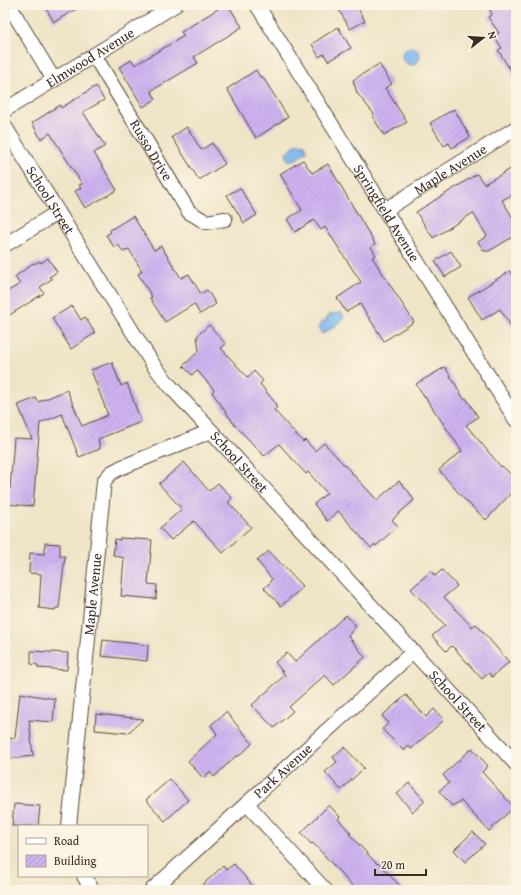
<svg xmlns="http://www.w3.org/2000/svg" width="521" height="895" font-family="'Gentium Book Plus',serif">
<defs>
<pattern id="building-hatch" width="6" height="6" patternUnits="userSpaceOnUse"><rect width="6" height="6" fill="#ceb2f0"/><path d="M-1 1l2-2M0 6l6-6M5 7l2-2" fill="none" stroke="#b299cd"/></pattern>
</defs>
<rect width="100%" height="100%" fill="#fcf5e5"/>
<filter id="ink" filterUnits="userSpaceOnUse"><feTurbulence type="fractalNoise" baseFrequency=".025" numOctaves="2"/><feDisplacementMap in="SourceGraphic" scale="8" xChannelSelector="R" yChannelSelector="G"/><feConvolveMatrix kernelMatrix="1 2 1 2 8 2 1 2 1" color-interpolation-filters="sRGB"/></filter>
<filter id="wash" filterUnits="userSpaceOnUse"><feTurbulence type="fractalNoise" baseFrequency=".012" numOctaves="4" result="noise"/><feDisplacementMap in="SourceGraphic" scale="16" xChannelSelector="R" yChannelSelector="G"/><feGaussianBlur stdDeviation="0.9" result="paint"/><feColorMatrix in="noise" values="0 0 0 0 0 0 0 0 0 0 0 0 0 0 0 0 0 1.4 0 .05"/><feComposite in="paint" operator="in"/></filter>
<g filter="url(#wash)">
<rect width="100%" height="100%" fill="#efe4c6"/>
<path fill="#7fb8f0" stroke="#5d7187" d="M402 56a9 9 0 1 1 18 0a9 9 0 1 1-18 0Z
M298,143L305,144L307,151L295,160H288L286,152Z
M341,312L344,317L334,327L322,334L318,328L322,321L324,323L329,315Z"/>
<g id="blocks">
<path fill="url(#building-hatch)" d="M44,5H83L54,22Z
M224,5H228L242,27L194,57L198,63L151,91L156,99L143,107L119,67L132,60L135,65L184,36L181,32Z
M336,5H356L365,21L350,29Z
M487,5H516V79L498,50L502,48L494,36L499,33L488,17L492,14Z
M338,27L351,48L328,61L324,54L319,57L312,44Z
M379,64L392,84L385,88L407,122L384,135L372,116L374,114L357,93L353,80Z
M256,70L260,77L262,76L288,117L256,138L227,89Z
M96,86L104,100L83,112L105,146L94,153L117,190L85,208L75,191L81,188L79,185L82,184L50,133L41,139L32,123L60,105L61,108Z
M454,109L470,137L452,148L449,143L444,146L430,123Z
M187,127L201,150L212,143L225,164L199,180L172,137Z
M303,160L312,173L328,164L375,244L371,247L376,255L372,257L414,322L384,341L360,304L346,312L337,298L361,282L325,227L321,230L314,220L295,232L287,219L302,210L280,174Z
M516,166V193L502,200L516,223V235L489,251H484L478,242L487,236L473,213L433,238L416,212L477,174L484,184Z
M240,188L257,215L244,223L227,195Z
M133,216L154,250L161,246L181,278L189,274L201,294L207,290L216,304L200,314L194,304L165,322L150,298L152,297L138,274L142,271L129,249L123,252L118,244L114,247L106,235L111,232L110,230Z
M451,251L461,267L445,277L435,261Z
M48,258L57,272L49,277L52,279L40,287L44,293L5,318V293L20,284L15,277L33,263L34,264L40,261L41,263Z
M510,271L516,280V334L500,309L482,320L468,297Z
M72,306L81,320L85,317L95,333L71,349L52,318Z
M209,325L226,344L221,348L248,378L254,371L263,381L260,384L276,404L275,405L277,407L274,410L303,442L305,440L315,451L324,443L377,500L399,481L409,492L414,500L392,520L398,526L376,546L375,544L371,548L338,511L327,521L314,504L327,493L308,472L306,474L279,444L264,456L234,424L212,392L214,390L197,370L192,375L183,366L199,351L197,336Z
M112,362L121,386L127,383L141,422L98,439L100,449L79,457L62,414L40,423L33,506L5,504L6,488L10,489L14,438L32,439L18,405L36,398L38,402L67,390L82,426L108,415L91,370Z
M445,367L464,399L466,398L478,417L466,425L501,467L502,466L516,479V488L486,520L462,497L439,470L462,451L416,384Z
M184,462L209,491L218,483L232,498L228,502L251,527L223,553L194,521L171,540L160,528L182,509L159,484Z
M120,538L152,540L148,584L157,585L156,599L121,596L124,558L113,555L115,539L120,540Z
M45,543L60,544V556H65L59,608H56L55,610L39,608L41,574L29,573L30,553L44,554Z
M269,551L303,587L281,606L264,588L271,582L270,581L272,579L257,561Z
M442,570L457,586L444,597L472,627L476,624L509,662L492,677L489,673L482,679L456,650L452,646L446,651L432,636L445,625L411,589L431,571L435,576Z
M346,615L356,626L348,636L365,657L334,685L325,675L289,707L293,711L274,728L252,705L285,675L275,662L287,653L295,662Z
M103,640L148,645L147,661L101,656Z
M31,651L68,653L67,670L38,668V665L31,664Z
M20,693L55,699L53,722L29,720L33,756L5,759V739L15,738Z
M406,695L426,717L434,709L444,720L411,749L409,746L404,751L382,729L389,723L382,716Z
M226,712L252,743L251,745L239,756H236L214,777L210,772L203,778L188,761L217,734L211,725Z
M96,714L143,719L128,733L95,730Z
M344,747L364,768L341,790L325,772L337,762L333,757Z
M472,748L488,766L482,772L514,807L489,831L461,801L452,806L439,791L449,783L443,775Z
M170,779L188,800L165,821L146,800Z
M409,783L425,801L413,812L397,794Z
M14,804L40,806L38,826H12Z
M329,805L340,817L338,819L351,833L349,834L377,864L378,863L404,890H356L313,843L311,844L301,833Z
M473,832L485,844L465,862L454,850Z
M234,864L256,890H197L223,866L226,870Z"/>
</g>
</g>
<g filter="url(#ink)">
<use href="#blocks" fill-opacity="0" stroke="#564637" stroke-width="1"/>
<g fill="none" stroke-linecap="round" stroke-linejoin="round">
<g stroke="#564637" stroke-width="16">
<g id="street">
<path d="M9,5L54,80"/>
<path id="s1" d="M257,5L516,420"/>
<path id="s2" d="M94,55L189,212L206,222L225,219"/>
<path id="s3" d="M5,110L175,5"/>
<path id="s4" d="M5,127L154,366L171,387L516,764"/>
<path id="s5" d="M385,210L516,128"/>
<path d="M5,245L58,212"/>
<path d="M247,804L325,890"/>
<path id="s6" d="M69,826L104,481L111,473L120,468L211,431"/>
<path d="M84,876L92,890"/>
<path id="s7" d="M152,890L413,652"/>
</g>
</g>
<use href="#street" stroke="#fff" stroke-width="14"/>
</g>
</g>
<g text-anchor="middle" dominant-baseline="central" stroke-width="3" stroke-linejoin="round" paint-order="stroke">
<g font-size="14" fill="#3b2a1e" stroke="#fcf5e5">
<text stroke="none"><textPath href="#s3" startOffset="100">Elmwood Avenue</textPath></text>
<text stroke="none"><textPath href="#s2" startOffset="111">Russo Drive</textPath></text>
<text stroke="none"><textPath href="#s5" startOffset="77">Maple Avenue</textPath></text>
<text stroke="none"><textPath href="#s4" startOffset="86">School Street</textPath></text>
<text stroke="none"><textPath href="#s1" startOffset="245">Springfield Avenue</textPath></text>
<text stroke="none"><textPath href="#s4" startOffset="410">School Street</textPath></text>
<text stroke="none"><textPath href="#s6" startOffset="233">Maple Avenue</textPath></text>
<text stroke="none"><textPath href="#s4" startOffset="734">School Street</textPath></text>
<text stroke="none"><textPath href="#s7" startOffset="177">Park Avenue</textPath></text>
</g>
</g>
<rect width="521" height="895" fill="none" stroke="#fcf5e5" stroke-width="20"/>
<rect x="18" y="825" width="130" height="52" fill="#fcf5e5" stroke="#afa495"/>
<rect x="26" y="838" width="20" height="6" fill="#ffffff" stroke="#afa495"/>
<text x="54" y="845" font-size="12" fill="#3b2a1e">Road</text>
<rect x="26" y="855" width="20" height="12" fill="url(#building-hatch)" stroke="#afa495"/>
<text x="54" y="865" font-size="12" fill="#3b2a1e">Building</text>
<g transform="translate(483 38) rotate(73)" stroke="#fcf5e5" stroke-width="3" paint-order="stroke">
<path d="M0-3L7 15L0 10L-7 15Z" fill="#3b2a1e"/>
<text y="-6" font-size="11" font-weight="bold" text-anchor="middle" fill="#3b2a1e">N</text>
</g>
<path d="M375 869v6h51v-6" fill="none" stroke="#3b2a1e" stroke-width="2"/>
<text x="381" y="869" font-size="12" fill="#3b2a1e" stroke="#fcf5e5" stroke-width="3" paint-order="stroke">20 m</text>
</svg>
